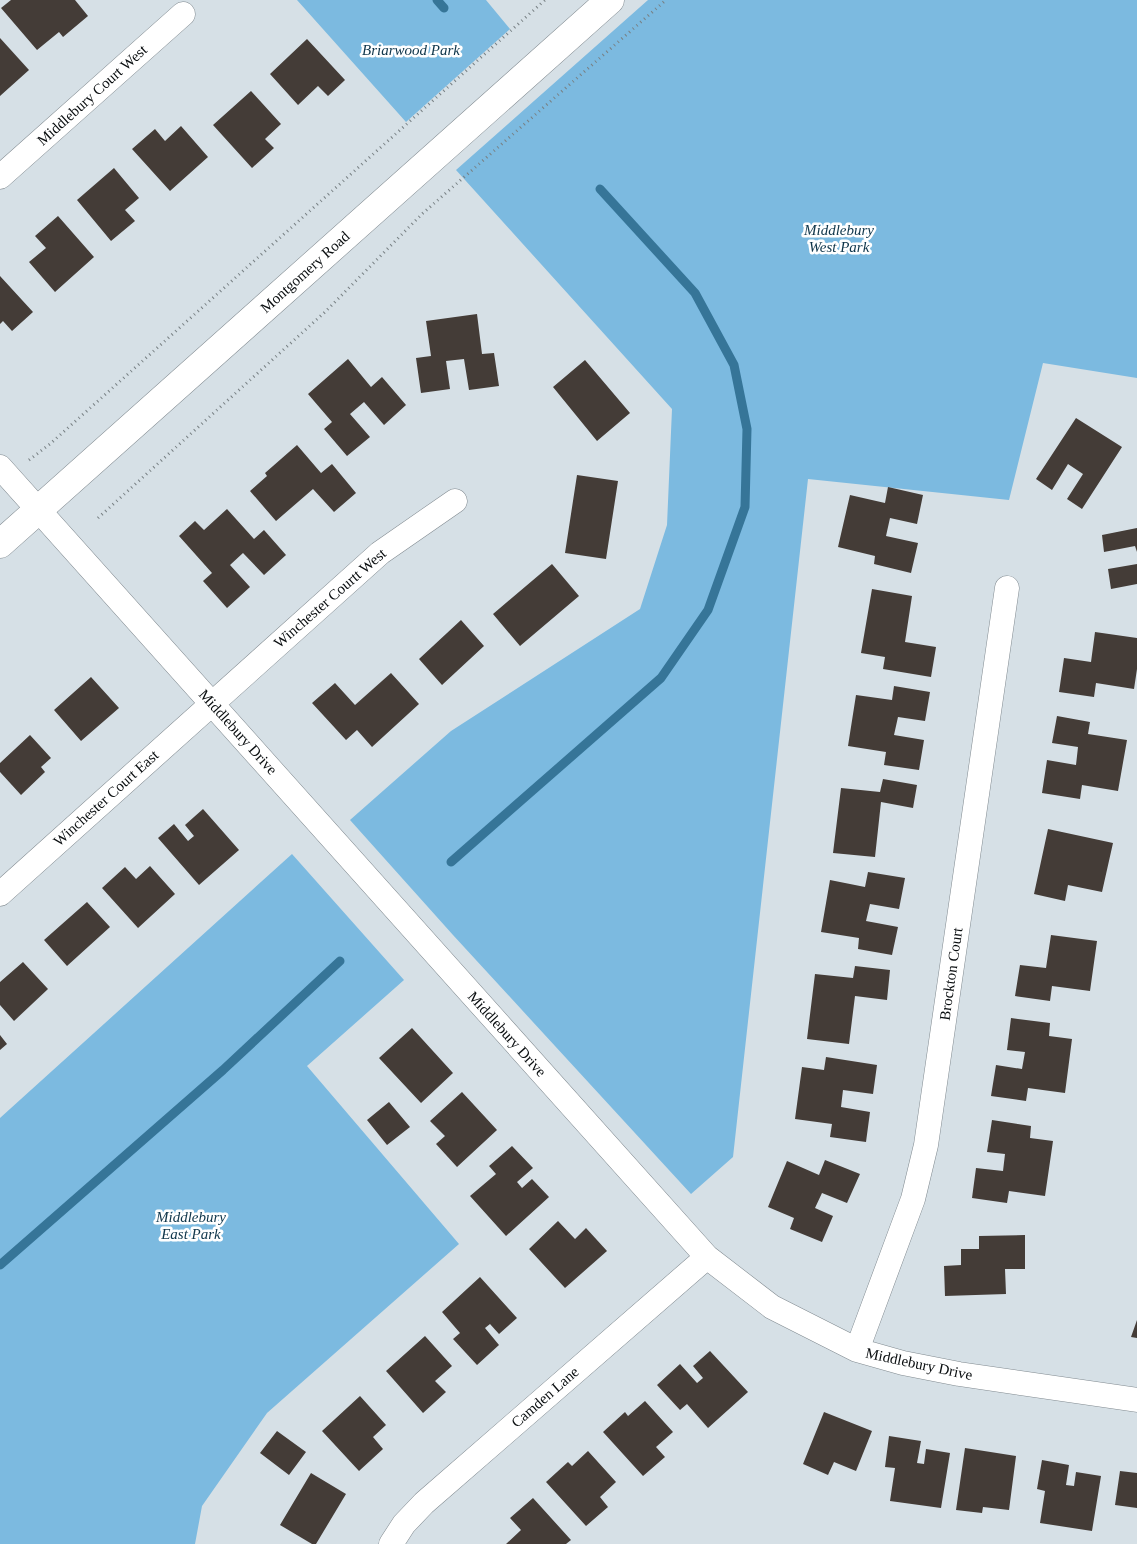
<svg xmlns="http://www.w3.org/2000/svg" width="1137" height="1544" font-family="Georgia,serif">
<rect width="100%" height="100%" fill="#d6e0e6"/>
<path fill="#7cbae0" d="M297,0H486L510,29L406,122Z
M648,0H1137V378L1043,363L1009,500L808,479L733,1157L691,1194L453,935L350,820L451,731L640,609L667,525L672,409L456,170Z
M292,854L404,980L307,1066L459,1244L267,1413L202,1506L195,1544H0V1118Z"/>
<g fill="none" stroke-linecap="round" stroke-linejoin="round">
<path stroke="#367598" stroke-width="9" d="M437,0L444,8
M451,862L661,678L708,610L745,507L747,429L734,365L695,293L600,189
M0,1265L223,1070L340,961"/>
</g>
<path fill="#443c37" d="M11,0H75L88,16L63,37L59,32L37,50L1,8Z
M0,38L29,70L0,96Z
M307,39L345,80L328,96L318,86L298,105L270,74Z
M251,91L281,124L265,139L274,148L252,168L213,125Z
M181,126L208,157L170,191L132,149L155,129L165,141Z
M114,168L139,198L125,210L135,221L111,241L77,200Z
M58,216L94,257L55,292L29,262L46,248L35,236Z
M0,276L33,312L12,331L3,321L0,324Z
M477,314L482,354L494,353L499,386L469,390L464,359L446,361L450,389L421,393L416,358L431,356L426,321Z
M348,359L371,387L382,377L406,405L384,425L364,402L350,414L370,437L347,456L324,429L332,422L308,394Z
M585,360L630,413L597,441L553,387Z
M1076,418L1122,447L1082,509L1067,499L1083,474L1068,464L1052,490L1036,479Z
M297,445L321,473L332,464L356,493L334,512L313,489L276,521L250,491L267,476L265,473Z
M577,475L618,481L606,559L565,553Z
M888,487L923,495L917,524L890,518L886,536L918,543L911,573L874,564L875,556L838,547L850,495L885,503Z
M227,509L254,539L264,530L286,555L264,575L243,553L230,565L250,587L227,608L203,581L212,573L179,536L195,521L204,530Z
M1137,528V552L1135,546L1104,552L1102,535Z
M552,564L579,596L520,646L493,614Z
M1137,564V584L1111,589L1108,569Z
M872,589L912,596L905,642L936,647L931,677L883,669L885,657L861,653Z
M461,620L484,646L442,685L419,659Z
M1095,632L1137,638V669L1134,689L1096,683L1094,697L1059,692L1064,658L1091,662Z
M391,673L419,704L372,747L357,730L346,740L312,703L335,683L355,705Z
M91,677L119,708L81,741L54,710Z
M894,686L930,692L925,721L898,717L894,735L924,740L919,770L884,765L886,752L848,746L856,695L892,700Z
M1057,716L1090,722L1088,734L1127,740L1118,791L1082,785L1080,799L1042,793L1047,760L1076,765L1078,747L1052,743Z
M30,735L51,758L41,767L45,772L21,795L0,772V763Z
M883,779L917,785L913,808L881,802L875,857L833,853L841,788L880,792Z
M203,809L239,850L199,885L158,838L174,824L188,841L194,836L185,825Z
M1048,829L1113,843L1102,892L1068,885L1065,901L1034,894Z
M150,866L175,894L138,928L102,888L125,867L136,879Z
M868,872L905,878L899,909L870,904L866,921L898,927L892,955L858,949L859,938L821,932L830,880L865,887Z
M87,902L110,927L67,966L44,940Z
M1051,935L1097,941L1090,991L1052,986L1050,1001L1015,996L1020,965L1046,968Z
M23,962L48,989L14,1021L0,1005V982Z
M855,966L890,970L887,1000L855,996L849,1044L807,1039L815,974L853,978Z
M1011,1018L1050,1023L1049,1036L1072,1039L1065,1093L1028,1088L1026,1101L991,1096L996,1065L1022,1069L1025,1052L1007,1050Z
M412,1028L453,1073L421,1103L379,1058Z
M0,1035L7,1044L0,1050Z
M826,1057L877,1065L873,1094L843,1090L841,1107L870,1112L866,1142L830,1137L832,1124L795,1119L802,1067L824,1070Z
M462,1092L497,1130L457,1167L436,1144L445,1136L430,1121Z
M389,1102L410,1127L387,1145L367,1120Z
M992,1120L1031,1126L1030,1138L1053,1141L1045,1196L1009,1191L1007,1203L972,1198L976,1168L1003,1171L1005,1154L987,1152Z
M512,1146L533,1168L517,1182L522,1188L532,1179L549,1197L506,1236L470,1196L496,1174L489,1166Z
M825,1160L860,1174L847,1203L822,1193L815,1208L833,1216L822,1242L790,1229L794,1218L768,1207L787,1161L819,1175Z
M558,1221L575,1239L586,1228L607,1251L565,1288L529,1249Z
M1025,1235V1269H1005L1006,1294L945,1296L944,1266L961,1265V1249H979V1236Z
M480,1277L517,1318L499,1334L490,1324L485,1328L499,1345L477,1365L453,1339L460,1333L442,1312Z
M1137,1320V1338L1131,1337Z
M425,1336L452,1366L435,1381L446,1392L423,1413L386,1371Z
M710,1351L748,1392L708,1428L687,1404L680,1410L657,1385L680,1364L697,1383L703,1378L693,1366Z
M360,1396L386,1425L373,1437L383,1449L359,1471L322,1431Z
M645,1401L673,1432L656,1447L665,1457L643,1476L603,1432L625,1412L628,1416Z
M824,1412L872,1431L856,1471L834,1462L828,1475L803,1464Z
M277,1431L306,1452L289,1475L260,1453Z
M889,1436L921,1441L917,1463L924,1464L926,1449L950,1453L941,1508L890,1501L895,1468L885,1467Z
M965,1448L1016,1456L1009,1510L983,1507L982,1513L956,1510Z
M588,1451L616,1482L600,1497L608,1507L586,1526L546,1482L568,1462L572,1466Z
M1042,1460L1069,1465L1066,1485L1074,1486L1076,1472L1101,1476L1092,1531L1040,1523L1045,1491L1037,1489Z
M1120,1471L1137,1473V1508L1115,1505Z
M311,1473L346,1494L316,1544H312L280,1525Z
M533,1498L571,1540L566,1544H506L521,1530L510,1518Z"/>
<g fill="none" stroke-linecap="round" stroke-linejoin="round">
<g stroke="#818a90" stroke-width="25">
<path id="street" d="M0,177L183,14
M0,467L707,1257L772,1307L857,1350L903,1363L959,1374L1137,1400
M0,894L380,553L455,501
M857,1350L913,1199L926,1145L1007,588
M391,1544L404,1524L424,1503L707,1257"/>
</g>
<g stroke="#818a90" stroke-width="29">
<path id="secondary" d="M0,544L610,0"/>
</g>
<path stroke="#788084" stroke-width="3" stroke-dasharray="1 4" stroke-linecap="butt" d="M29,460L50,444L545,0
M98,518L325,312L422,214L666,0"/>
<use href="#street" stroke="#fff" stroke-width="24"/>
<use href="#secondary" stroke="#fff" stroke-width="28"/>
</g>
<g text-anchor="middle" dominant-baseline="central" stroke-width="5" stroke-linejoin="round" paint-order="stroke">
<g font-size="15" font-style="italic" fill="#0e354a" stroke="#fff">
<text x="411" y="50">Briarwood Park</text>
<text x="839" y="230">Middlebury<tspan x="839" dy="17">West Park</tspan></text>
<text x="191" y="1217">Middlebury<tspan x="191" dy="17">East Park</tspan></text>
</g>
<g font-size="15" fill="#090d0f" stroke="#fff">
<text transform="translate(92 95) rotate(-42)">Middlebury Court West</text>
<text transform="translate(305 272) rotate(-42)">Montgomery Road</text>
<text transform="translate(330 598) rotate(-41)">Winchester Courtt West</text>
<text transform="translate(238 732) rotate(48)">Middlebury Drive</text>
<text transform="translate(106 798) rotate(-42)">Winchester Court East</text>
<text transform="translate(951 974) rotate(-82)">Brockton Court</text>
<text transform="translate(507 1034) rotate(48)">Middlebury Drive</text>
<text transform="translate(919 1364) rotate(12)">Middlebury Drive</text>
<text transform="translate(545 1397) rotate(-41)">Camden Lane</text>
</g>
</g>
</svg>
